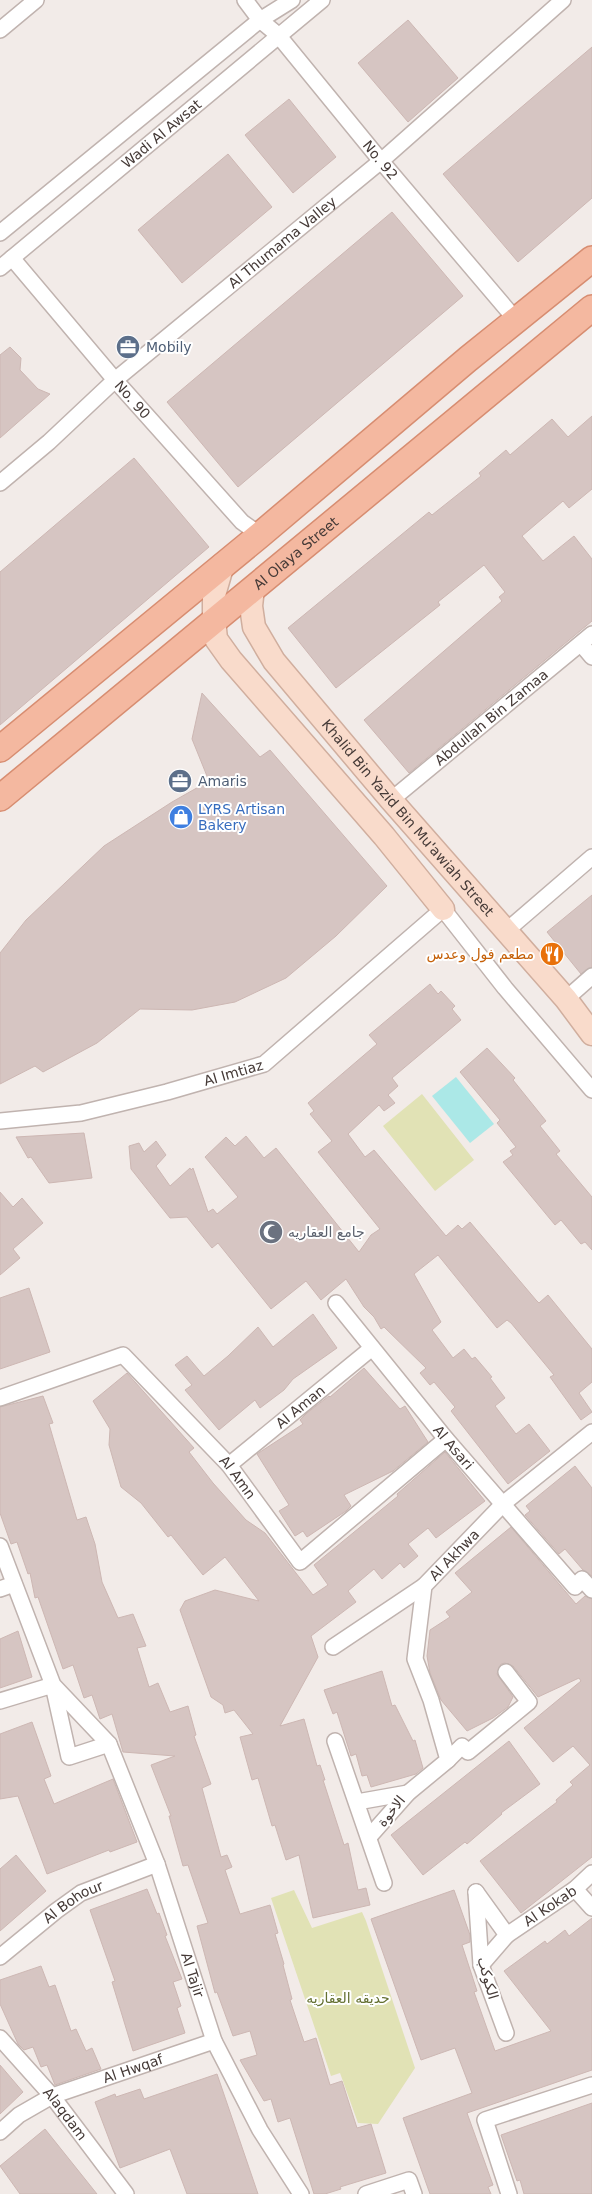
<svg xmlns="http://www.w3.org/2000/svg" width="592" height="2194" font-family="'DejaVu Sans','Noto Sans Arabic',sans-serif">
<rect width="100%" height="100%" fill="#f2ebe8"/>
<path fill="#e1e2b5" d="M422,1094L474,1160L435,1191L383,1126Z
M294,1890L312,1928L362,1912L366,1921L415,2068L378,2124L358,2123L340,2073L331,2076L271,1898Z"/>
<path fill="#abe8e7" d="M456,1077L494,1124L470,1143L432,1096Z"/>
<path fill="#d6c5c2" stroke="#cdb7b3" d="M408,20L458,78L408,122L358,63Z
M592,47V198L518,262L443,174Z
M289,99L336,157L293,193L245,135Z
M228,154L272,207L182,283L138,230Z
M392,212L463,296L238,487L167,402Z
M10,347L21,358L20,370L38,389L50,394L0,438V355Z
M592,416V489L569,508L563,501L522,536L543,561L574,536L592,559V621L409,773L364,720L502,601L499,597L505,592L484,565L438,602L440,605L336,688L288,628L429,512L432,515L481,476L479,473L506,450L510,455L552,419L568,437Z
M134,458L209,547L0,725V572Z
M202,693L260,757L270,750L387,886L336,936L286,978L235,1002L192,1010L140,1009L97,1043L43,1072L35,1066L0,1084V953L26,920L104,846L172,802L209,781L192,739Z
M592,895V967L581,974L547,932Z
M430,984L438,994L441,991L455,1006L452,1009L461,1020L392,1078L398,1086L388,1095L395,1103L384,1111L379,1105L348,1134L365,1157L374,1150L446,1236L458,1225L462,1229L470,1222L536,1300L539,1303L548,1295L592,1349V1382L579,1393L592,1412L581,1420L550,1377L554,1375L511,1323L507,1320L497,1328L438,1255L414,1274L441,1322L432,1330L453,1358L464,1349L472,1359L475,1357L492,1377L490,1378L505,1398L495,1406L516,1434L529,1424L550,1451L508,1484L451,1411L455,1407L434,1382L430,1385L420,1373L426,1368L384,1327L381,1329L374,1317L364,1307L346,1279L321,1300L306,1281L271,1309L218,1243L212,1248L187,1217L170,1218L131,1169L129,1146L139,1143L144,1152L156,1141L166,1155L156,1166L170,1186L190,1168L191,1170L193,1168L208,1212L213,1209L217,1214L238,1197L205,1157L226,1137L235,1146L246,1136L264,1158L276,1148L359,1252L371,1235L380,1229L318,1152L332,1141L310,1114L314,1111L308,1103L377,1044L369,1035Z
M487,1048L515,1078L513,1080L546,1121L540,1126L560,1151L556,1154L592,1197V1250L585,1242L581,1244L561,1220L555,1225L503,1162L513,1155L510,1151L516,1147L497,1123L500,1120L460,1072Z
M84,1133L92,1178L49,1183L31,1157L28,1158L16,1137Z
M0,1192L13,1207L22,1198L43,1223L13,1249L20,1258L0,1275Z
M29,1288L50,1352L0,1369V1298Z
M313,1314L337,1348L293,1379L284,1390L260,1408L255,1400L219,1430L185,1390L192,1385L175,1365L187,1356L204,1376L228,1356L258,1327L273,1347Z
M364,1368L400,1409L405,1406L428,1442L393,1471L344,1495L351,1506L346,1511L307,1537L303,1531L295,1536L279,1511L289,1505L257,1454L303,1424L300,1420L307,1413L329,1396L330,1397Z
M127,1373L194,1448L189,1452L213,1483L246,1520L265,1533L313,1595L328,1585L314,1565L398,1496L397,1494L445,1452L485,1501L436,1538L428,1528L408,1544L418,1556L404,1568L400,1563L382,1579L374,1569L348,1591L356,1602L311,1636L318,1657L280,1726L304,1719L317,1766L320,1765L325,1780H323L344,1845L348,1843L358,1890L366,1888L370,1905L313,1918L299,1855L286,1860L275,1825L272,1826L258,1778L252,1780L240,1737L253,1734L234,1710L225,1713L223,1705L211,1697L180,1610L185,1601L215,1590L259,1601L225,1557L203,1575L171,1535L168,1537L141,1503L121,1487L109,1445L110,1429L93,1401Z
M43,1396L53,1423L49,1424L77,1520L86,1517L95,1544L102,1582L118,1618L133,1614L146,1646L137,1648L149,1687L158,1683L170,1712L188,1706L196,1735L194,1736L211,1784L202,1788L221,1857L227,1855L232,1867L225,1870L240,1914L270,1905L278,1933L275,1934L284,1964L283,1965L292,1999L290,2000L304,2042L316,2038L330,2085L342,2081L357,2128L371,2124L386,2173L340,2187L341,2189L325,2194H314L290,2118L278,2122L271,2099L264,2101L240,2060L257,2055L250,2031L233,2036L217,1992L215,1993L197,1926L208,1923L188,1865L183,1866L169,1816H171L151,1765L175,1756L123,1752L112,1714L100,1719L92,1695L84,1698L73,1665L63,1669L38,1597L35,1598L30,1573L28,1574L17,1542L11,1544L0,1513V1407Z
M575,1466L592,1488V1576L583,1570L565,1549L559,1554L525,1515L530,1511L526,1506Z
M511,1527L576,1604L585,1596L592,1599V1857L521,1913L480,1861L557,1802L556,1800L573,1785L570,1782L590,1765L573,1746L553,1762L524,1728L581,1681L579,1678L538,1697L513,1666L505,1663L501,1664L497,1674L513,1697L508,1707L493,1718L467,1731L441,1700L430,1673L427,1656L430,1630L450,1617L446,1612L472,1592L455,1573Z
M18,1631L32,1677L0,1688V1639Z
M382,1671L392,1706L395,1705L413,1741L415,1740L423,1768L416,1774L371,1787L367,1775L362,1776L356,1754L351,1756L337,1712L333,1714L324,1690Z
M32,1722L51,1776L44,1779L54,1804L113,1779L137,1842L110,1852L109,1850L47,1874L18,1796L0,1799V1734Z
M509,1741L540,1784L501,1813L502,1814L467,1844L465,1842L423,1875L391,1835Z
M16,1855L46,1891L0,1931V1869Z
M147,1889L157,1914L159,1913L167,1935L165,1936L182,1979L173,1982L181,2006L177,2008L185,2033L133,2051L112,1982L115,1981L90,1910Z
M454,1890L470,1935V1942L462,1945L477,1991L474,1992L495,2051L551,2031L504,1971L545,1941L547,1944L565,1930L569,1936L592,1918V2070L467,2113L493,2185L488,2187L491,2194H430L403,2118L472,2093L455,2048L421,2060L371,1919Z
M41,1966L49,1987L55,1985L71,2031L76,2029L86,2051L92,2048L101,2069L55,2085L47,2065L41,2067L33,2047L24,2050L18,2044L0,2004V1980Z
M0,2065L23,2092L0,2114Z
M217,2074L258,2194H187L170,2149L120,2168L95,2102L115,2094L116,2097L140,2089L144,2099Z
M592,2103V2194H524L520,2180L517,2181L501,2135Z
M45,2129L97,2194H20L0,2166Z"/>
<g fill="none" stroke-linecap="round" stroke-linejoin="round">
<g stroke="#c0b3af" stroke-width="18">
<g id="minor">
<path id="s1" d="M245,0L260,20L278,35L381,161L516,320"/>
<path d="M0,30L36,0"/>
<path d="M0,233L260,20L292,0"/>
<path id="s2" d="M12,258L115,380L242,522L260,535"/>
<path id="s3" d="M0,268L322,0"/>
<path id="s4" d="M0,483L49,442L115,380L381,161L563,0"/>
<path d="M581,644L592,657"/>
<path id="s5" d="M391,800L592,634"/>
<path d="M506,931L592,857"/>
<path d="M566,999L592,976"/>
<path id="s6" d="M0,1121L81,1113L167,1092L264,1064L443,909L505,988L592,1090"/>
<path id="s7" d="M336,1303L446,1439L575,1587L582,1579L592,1590"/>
<path id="s8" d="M0,1398L123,1355L229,1465L300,1562L446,1439"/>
<path id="s9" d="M229,1465L372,1348"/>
<path id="s10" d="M0,1546L53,1685L109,1744L157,1864L214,2041L260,2130L301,2194"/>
<path d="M0,1589L14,1584"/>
<path d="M333,1647L424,1586"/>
<path d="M0,1701L53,1685L69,1757L109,1744"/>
<path d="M335,1741L384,1883"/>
<path d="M448,1760L462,1746L468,1752L529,1702L506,1672"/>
<path d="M357,1802L408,1793"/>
<path id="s11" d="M369,1837L408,1793L448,1760L431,1700L415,1659L424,1586L504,1503L592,1432"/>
<path d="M575,1889L592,1908"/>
<path d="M476,1892L481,1965L506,2033"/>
<path d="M476,1892L507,1935L481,1965"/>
<path id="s12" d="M507,1935L575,1889L592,1873"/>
<path id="s13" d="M0,1957L56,1911L81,1893L157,1864"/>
<path id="s14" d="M0,2038L52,2096L126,2194"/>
<path id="s15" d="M0,2132L19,2115L52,2096L214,2041"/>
<path d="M366,2194L409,2180L414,2194"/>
<path d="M509,2194L485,2120L592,2085"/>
</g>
</g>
<g stroke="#d0ae9e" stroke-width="25">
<g id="secondary">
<path d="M223,564L214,595V620L216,639L231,660L384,836L443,909"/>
<path id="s16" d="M253,588L251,606L254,627L274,661L391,800L566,999L592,1034"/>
</g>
</g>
<g stroke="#d78d71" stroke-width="28">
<g id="primary">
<path d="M0,749L260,535L468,359L592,259"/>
<path id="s17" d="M0,798L592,308"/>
</g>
</g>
<use href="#minor" stroke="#fff" stroke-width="15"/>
<use href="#secondary" stroke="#f9dbcb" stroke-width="22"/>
<use href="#primary" stroke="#f4b8a0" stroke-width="25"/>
</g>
<defs>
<g id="office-disc" transform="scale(1.25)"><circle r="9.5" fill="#5c6f8a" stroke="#fff"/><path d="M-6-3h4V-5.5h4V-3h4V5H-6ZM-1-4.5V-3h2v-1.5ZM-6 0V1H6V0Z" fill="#fff"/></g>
<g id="shop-disc" transform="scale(1.25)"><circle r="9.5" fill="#3f7fe0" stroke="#fff"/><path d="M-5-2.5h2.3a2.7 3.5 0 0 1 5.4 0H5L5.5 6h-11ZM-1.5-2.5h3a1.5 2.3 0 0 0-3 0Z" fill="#fff"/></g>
<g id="restaurant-disc" transform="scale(1.25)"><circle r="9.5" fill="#e8710a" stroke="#fff"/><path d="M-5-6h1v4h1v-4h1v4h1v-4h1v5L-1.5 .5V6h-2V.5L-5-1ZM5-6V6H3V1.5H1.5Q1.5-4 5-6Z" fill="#fff"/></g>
<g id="mosque-disc" transform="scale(1.25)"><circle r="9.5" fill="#6b7280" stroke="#fff"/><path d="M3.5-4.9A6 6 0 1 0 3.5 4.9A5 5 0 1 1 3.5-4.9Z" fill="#fff"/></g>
</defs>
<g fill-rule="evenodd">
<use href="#office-disc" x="128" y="347"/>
<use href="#office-disc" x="180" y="781"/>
<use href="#shop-disc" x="181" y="817"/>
<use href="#restaurant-disc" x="552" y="954"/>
<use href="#mosque-disc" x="271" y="1232"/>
</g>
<g text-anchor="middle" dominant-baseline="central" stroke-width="4" stroke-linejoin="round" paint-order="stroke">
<g font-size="14" fill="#453a37" stroke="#fff">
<text stroke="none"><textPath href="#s3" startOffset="210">Wadi Al Awsat</textPath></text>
<text stroke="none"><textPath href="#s1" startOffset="210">No. 92</textPath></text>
<text stroke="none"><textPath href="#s4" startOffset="371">Al Thumama Valley</textPath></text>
<text stroke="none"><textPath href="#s2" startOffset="186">No. 90</textPath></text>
<text stroke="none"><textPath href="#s17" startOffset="384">Al Olaya Street</textPath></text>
<text stroke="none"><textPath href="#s5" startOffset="130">Abdullah Bin Zamaa</textPath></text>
<text stroke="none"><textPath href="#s16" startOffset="285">Khalid Bin Yazid Bin Mu'awiah Street</textPath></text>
<text stroke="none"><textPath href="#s6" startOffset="239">Al Imtiaz</textPath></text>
<text stroke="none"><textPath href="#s9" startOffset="92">Al Aman</textPath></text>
<text stroke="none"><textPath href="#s7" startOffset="186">Al Asari</textPath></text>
<text stroke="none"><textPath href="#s8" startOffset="298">Al Amn</textPath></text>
<text stroke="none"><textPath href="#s11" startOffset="334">Al Akhwa</textPath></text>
<text transform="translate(391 1811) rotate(-51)">الاخوة</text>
<text stroke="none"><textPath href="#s13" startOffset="92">Al Bohour</textPath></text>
<text stroke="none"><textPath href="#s12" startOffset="52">Al Kokab</textPath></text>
<text stroke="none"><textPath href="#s10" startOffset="476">Al Tajir</textPath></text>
<text transform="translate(488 1978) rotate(74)">الكوكب</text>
<text stroke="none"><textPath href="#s15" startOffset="149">Al Hwqaf</textPath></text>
<text stroke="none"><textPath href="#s14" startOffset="100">Alaqdam</textPath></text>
</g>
<g font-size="14" fill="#4e5e75" stroke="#fff" text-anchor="start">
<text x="146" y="347">Mobily</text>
<text x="198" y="781">Amaris</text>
</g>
<g font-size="14" fill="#366cbe" stroke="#fff" text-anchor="start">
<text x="198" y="809">LYRS Artisan<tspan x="198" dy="16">Bakery</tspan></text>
</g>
<g font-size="14" fill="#c56008" stroke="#fff" text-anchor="end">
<text x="534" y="954">مطعم فول وعدس</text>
</g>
<g font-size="14" fill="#5b616d" stroke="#fff" text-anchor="start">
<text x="288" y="1232">جامع العقاريه</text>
</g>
<g font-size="14" fill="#647031" stroke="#fff">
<text x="348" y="1998">حديقه العقاريه</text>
</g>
</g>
</svg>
